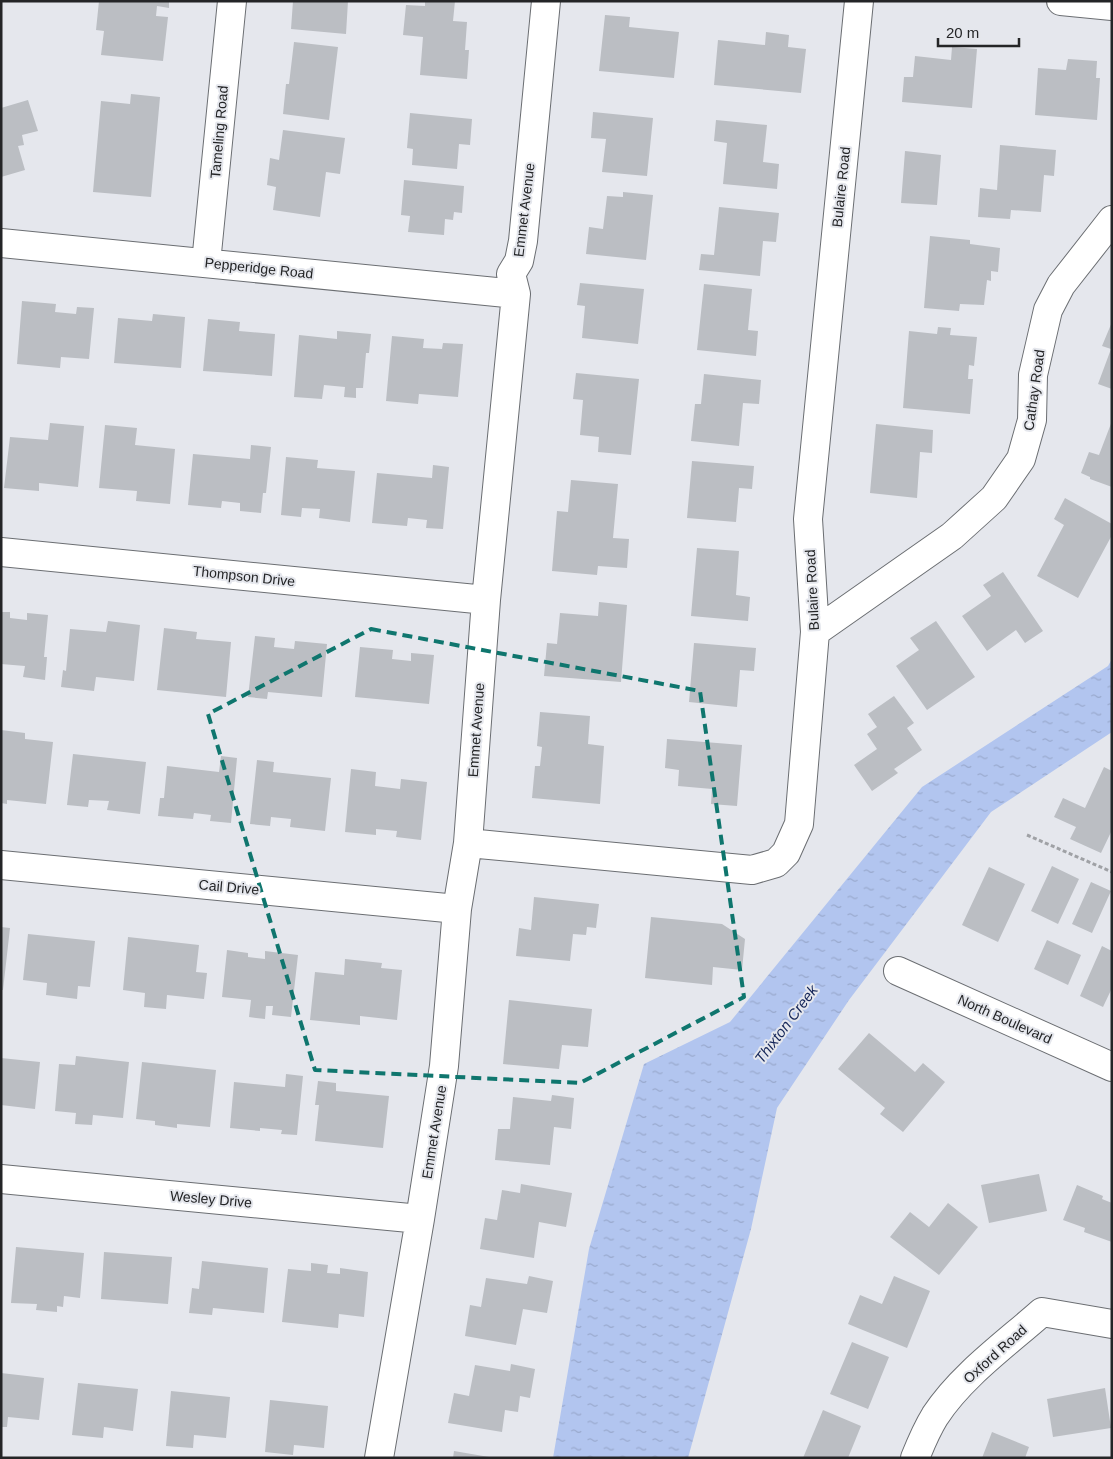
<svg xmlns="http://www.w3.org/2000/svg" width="1113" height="1459" font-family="Helvetica,sans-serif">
<defs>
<pattern id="water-ripples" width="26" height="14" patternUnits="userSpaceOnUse" patternTransform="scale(1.25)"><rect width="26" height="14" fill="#b2c5ef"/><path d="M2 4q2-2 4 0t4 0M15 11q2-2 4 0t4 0" fill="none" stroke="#99a9cd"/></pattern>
</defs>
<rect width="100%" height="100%" fill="#e5e7ed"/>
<path fill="url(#water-ripples)" d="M1112,659V732L991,812L849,1000L777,1108L751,1229L688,1458H553L589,1249L644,1064L730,1022L922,787L1108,666Z"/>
<path fill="#bbbec3" d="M99,1H169V8L157,6L156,16L168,17L163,61L101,55L104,31L96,30Z
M293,1H348L346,34L291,29Z
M425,1H455L453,21L467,22L465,50H469L467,79L420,75L423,37L403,35L406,5L425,6Z
M605,15L630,17L629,27L679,32L674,78L599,71Z
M766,32L789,35L788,47L806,49L801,93L714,85L718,40L765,45Z
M294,42L338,47L329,120L283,114L286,84H289Z
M952,47L977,49L972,108L902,102L904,77H913L915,56L951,60Z
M1068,59L1097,61L1096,78H1100L1097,120L1035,115L1038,68L1066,70Z
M131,94L160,97L151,197L93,192L101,101L130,104Z
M28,100L38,131L22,135L24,145L18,146L25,170L1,177V108Z
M593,112L653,118L647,176L602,172L606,139L591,138Z
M410,113L472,119L470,145L459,144L457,169L412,165L413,149L407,148Z
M716,120L767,125L763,162L779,164L777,189L723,184L727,143L714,141Z
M283,130L345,138L340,174L326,172L320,217L273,210L276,187L267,185L270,158L279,160Z
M1000,145L1056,150L1054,176L1044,175L1041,212L1011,210L1010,219L978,217L980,188L997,190Z
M905,151L941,155L937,205L901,203Z
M404,180L464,186L462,213L454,212L453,220L445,219L444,235L408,232L410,216L401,215Z
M623,192L653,195L646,260L586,254L589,227L603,229L607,196L623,197Z
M719,207L779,213L776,242L763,241L760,276L699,270L701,254L714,255Z
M930,236L970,240V244L1000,248L998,272L991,271V281L987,280L984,305L960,304L959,311L924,308Z
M580,283L644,289L638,344L582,338L585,306L577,305Z
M704,284L752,289L748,330L758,331L756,356L697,350Z
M22,301L56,304L55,312L76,314L77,307L94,308L89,359L61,357L60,368L17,364Z
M153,314L185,317L181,368L114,363L118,318L152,321Z
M208,319L240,322L239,331L275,334L272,376L203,371Z
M1112,322V389L1098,384L1111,349L1102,346Z
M938,327L951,328L950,335L977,337L974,366L969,365L968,379H973L970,414L903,408L909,331L937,334Z
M337,331L371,334L369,353H366L363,388H356V398L344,397L345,387L324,385L322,399L294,397L299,335L337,339Z
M392,336L424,339L423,348L442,349L443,343L463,344L458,397L419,394L418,404L386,401Z
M576,373L639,379L631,455L598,452L599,437L580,435L583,400L573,399Z
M704,374L761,380L759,404L743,403L739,446L691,441L695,404H701Z
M1112,421V487L1090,479V477L1081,473L1089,452L1099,455Z
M50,423L84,426L78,487L39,483V491L4,488L10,437L48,440Z
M876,424L933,430L932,453L920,452L917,498L870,493Z
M105,425L137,428L135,445L175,449L170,504L136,501L137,491L99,488Z
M251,445L271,447L266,493H263L261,513L240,511V503L222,501L221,508L188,505L193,454L250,459Z
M286,457L318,460L317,468L355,471L350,522L319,518L320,509L302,508L301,517L281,515Z
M692,461L754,466L752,489L739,488L736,522L687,518Z
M433,465L449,467L443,529L426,528L427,520L408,518L407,526L372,523L377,473L432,478Z
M571,480L618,484L613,538L629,539L627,568L598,566L597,575L552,571L557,511L568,512Z
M1065,498L1112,524V535L1078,598L1037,576L1064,525L1054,519Z
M697,548L739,551L736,595L750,597L748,621L691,616Z
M1003,572L1043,631L1025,643L1016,630L987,651L962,616L991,596L983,585Z
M599,602L627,605L621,682L544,676L547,643L557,644L560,613L598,616Z
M1,612H10V618L27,620V613L48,615L44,657H47L45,680L23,677L25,666L1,664Z
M108,621L140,625L134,681L96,677L94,691L61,687L63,670L66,671L70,629L106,632Z
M936,621L975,677L927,710L896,666L919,650L910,638Z
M164,628L197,632L196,639L231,642L226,697L157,690Z
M255,636L275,638L274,647L294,649L295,641L327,644L322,697L268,692L267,699L248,697Z
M694,643L756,648L754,671L740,670L737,707L689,702Z
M360,647L393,650L392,659L411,661V653L434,655L429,704L355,697Z
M894,696L914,723L907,728L922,750L894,769L898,773L872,791L854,765L877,749L867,734L877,727L868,714Z
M540,712L590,716L588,744L604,746L600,804L532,798L535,766H540L542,747L537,746Z
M1,730L25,733V739L53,742L46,804L7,800V804L1,803Z
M667,739L742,745L737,806L711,804L712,789L678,786L679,770L665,768Z
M73,754L146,762L140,814L107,810L109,801L89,800L88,807L67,805Z
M221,756L237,758L231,823L210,821L211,815L194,813L193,819L158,816L160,798H164L167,766L219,772Z
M257,760L274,762L273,772L331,778L325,831L290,827L291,819L271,817L270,826L250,824Z
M1104,767L1112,771V830L1101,853L1070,839L1076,827L1054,817L1063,798L1085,808Z
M351,769L376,772L375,786L400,789L401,779L427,782L421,840L396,837L397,831L376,829V835L345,832Z
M1052,866L1079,879L1058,924L1031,911Z
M989,867L1025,884L998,942L962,925Z
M1091,882L1111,891L1092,933L1072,924Z
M534,897L599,904L596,928L587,927L586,935L573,934L570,961L516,956L519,928L531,930Z
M651,917L722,924L745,939L742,970L713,967L712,985L645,978Z
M1,927L10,928L3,990H1Z
M28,934L95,941L90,987L78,986L77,999L46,995L47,983L23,980Z
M128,937L199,945L196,972L207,973L204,999L167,995L166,1009L144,1007L145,993L123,990Z
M1047,940L1081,955L1068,985L1034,969Z
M1102,946L1112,951V988L1103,1007L1080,996Z
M227,950L248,953V957L265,959V951L298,955L291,1017L272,1015L273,1006H266L265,1019L249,1017L251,1000L222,997Z
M345,959L382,963L381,968L402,970L397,1020L360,1016V1025L310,1020L315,972L344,975Z
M509,1000L592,1009L588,1047L562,1045L559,1069L503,1064Z
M869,1033L915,1072L923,1063L945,1082L903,1132L880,1114L885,1108L838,1069Z
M76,1056L129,1062L123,1118L93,1115L92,1125L75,1124L76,1113L55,1111L59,1064L75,1065Z
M1,1058L40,1062L35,1109L1,1105Z
M142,1062L216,1070L210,1127L177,1124V1128L155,1125V1121L136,1119Z
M286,1074L303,1076L297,1135L281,1134L282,1130L260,1128V1131L230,1128L234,1082L285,1087Z
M318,1081L336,1083V1091L389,1096L383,1148L315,1141L319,1105H315Z
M552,1095L574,1098L571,1129L554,1127L550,1165L495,1160L498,1129H510L513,1097L551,1101Z
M1039,1174L1047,1211L989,1223L981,1185Z
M521,1184L572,1193L566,1227L539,1222L534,1258L480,1249L485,1218L497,1220L502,1190L520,1193Z
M1077,1185L1103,1196L1102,1199L1112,1203V1242L1084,1232L1085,1228L1063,1220Z
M948,1203L978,1227L939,1275L890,1237L910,1212L929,1227Z
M16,1247L84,1253L80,1298L64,1296L63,1307L57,1306V1312L36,1310L37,1304L11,1303Z
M104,1252L172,1257L168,1304L101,1299Z
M202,1261L268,1268L264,1313L213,1308L212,1315L189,1313L192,1288L199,1289Z
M311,1263L328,1265L327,1273L340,1274V1268L368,1272L364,1317L339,1314L338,1328L282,1322L288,1269L311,1271Z
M529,1276L553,1281L547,1313L523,1309L516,1345L465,1336L470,1305L481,1307L486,1278L527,1284Z
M894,1276L930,1291L907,1348L848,1324L860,1295L882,1304Z
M852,1342L889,1357L868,1409L830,1394Z
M511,1364L535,1369L530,1398L520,1396L518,1412L505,1410L502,1432L448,1423L454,1393L469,1396L475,1365L510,1371Z
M1,1373L44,1378L39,1420L8,1417L7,1427H1Z
M78,1383L138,1389L133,1431L104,1427L103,1438L72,1435Z
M1105,1388L1111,1428L1053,1437L1047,1399Z
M171,1391L230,1397L226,1438L194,1435L193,1448L166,1446Z
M270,1400L328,1406L324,1448L294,1445L293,1455L265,1452Z
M823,1410L861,1426L848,1458H803Z
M992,1432L1029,1447L1025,1458H982Z
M454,1451L489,1457V1458H453Z"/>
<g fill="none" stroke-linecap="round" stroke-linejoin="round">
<g stroke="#6b6e72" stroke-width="30">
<path id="street" d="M1061,1L1112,6
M1,243L516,294
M206,263L232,1
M1,552L486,600
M815,632L952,536L994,498L1021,459L1032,420L1033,375L1048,310L1061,285L1112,220
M468,843L752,870L776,863L786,853L799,824L815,632L808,519L859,1
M1,865L457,909
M898,971L1112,1067
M1,1179L420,1219
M379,1458L420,1219L444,1066L457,909L468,843L486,600L516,294L511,274L519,261L523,241L546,1
M915,1458C921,1443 927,1429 935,1416C961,1376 1007,1343 1042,1312L1112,1324"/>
</g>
<path stroke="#9fa1a5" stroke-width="3" stroke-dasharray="4 2.5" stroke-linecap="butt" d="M1027,835L1112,872"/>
<use href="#street" stroke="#fff" stroke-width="28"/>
</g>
<path fill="none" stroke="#0f766e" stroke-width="4" stroke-dasharray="10 6" stroke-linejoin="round" d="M371,629L700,691L744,997L580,1083L315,1070L208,714Z"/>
<g text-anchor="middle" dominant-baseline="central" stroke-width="4" stroke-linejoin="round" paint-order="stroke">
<g font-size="14" fill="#242527" stroke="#e5e7ed">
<text transform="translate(219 132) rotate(-85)">Tameling Road</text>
<text transform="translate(841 187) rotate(-84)">Bulaire Road</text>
<text transform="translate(524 210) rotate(-83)">Emmet Avenue</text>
<text transform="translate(259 268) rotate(6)">Pepperidge Road</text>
<text transform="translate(1034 390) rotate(-82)">Cathay Road</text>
<text transform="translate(244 576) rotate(6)">Thompson Drive</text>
<text transform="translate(812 590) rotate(-93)">Bulaire Road</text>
<text transform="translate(476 730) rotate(-86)">Emmet Avenue</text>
<text transform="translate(229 887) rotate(5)">Cail Drive</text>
<text transform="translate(1005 1019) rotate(24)">North Boulevard</text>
<text transform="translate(434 1132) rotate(-81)">Emmet Avenue</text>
<text transform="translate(211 1199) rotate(5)">Wesley Drive</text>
<text transform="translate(995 1354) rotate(-42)">Oxford Road</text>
</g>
<g font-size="15" font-style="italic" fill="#152659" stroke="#e5e7ed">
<text transform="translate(786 1024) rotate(-53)">Thixton Creek</text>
</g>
</g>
<rect width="1113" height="1459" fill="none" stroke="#242527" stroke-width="5"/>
<path d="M938 38v8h81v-8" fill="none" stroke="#242527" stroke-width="2.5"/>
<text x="946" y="38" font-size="15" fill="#242527" stroke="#e5e7ed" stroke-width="4" paint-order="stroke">20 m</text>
</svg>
